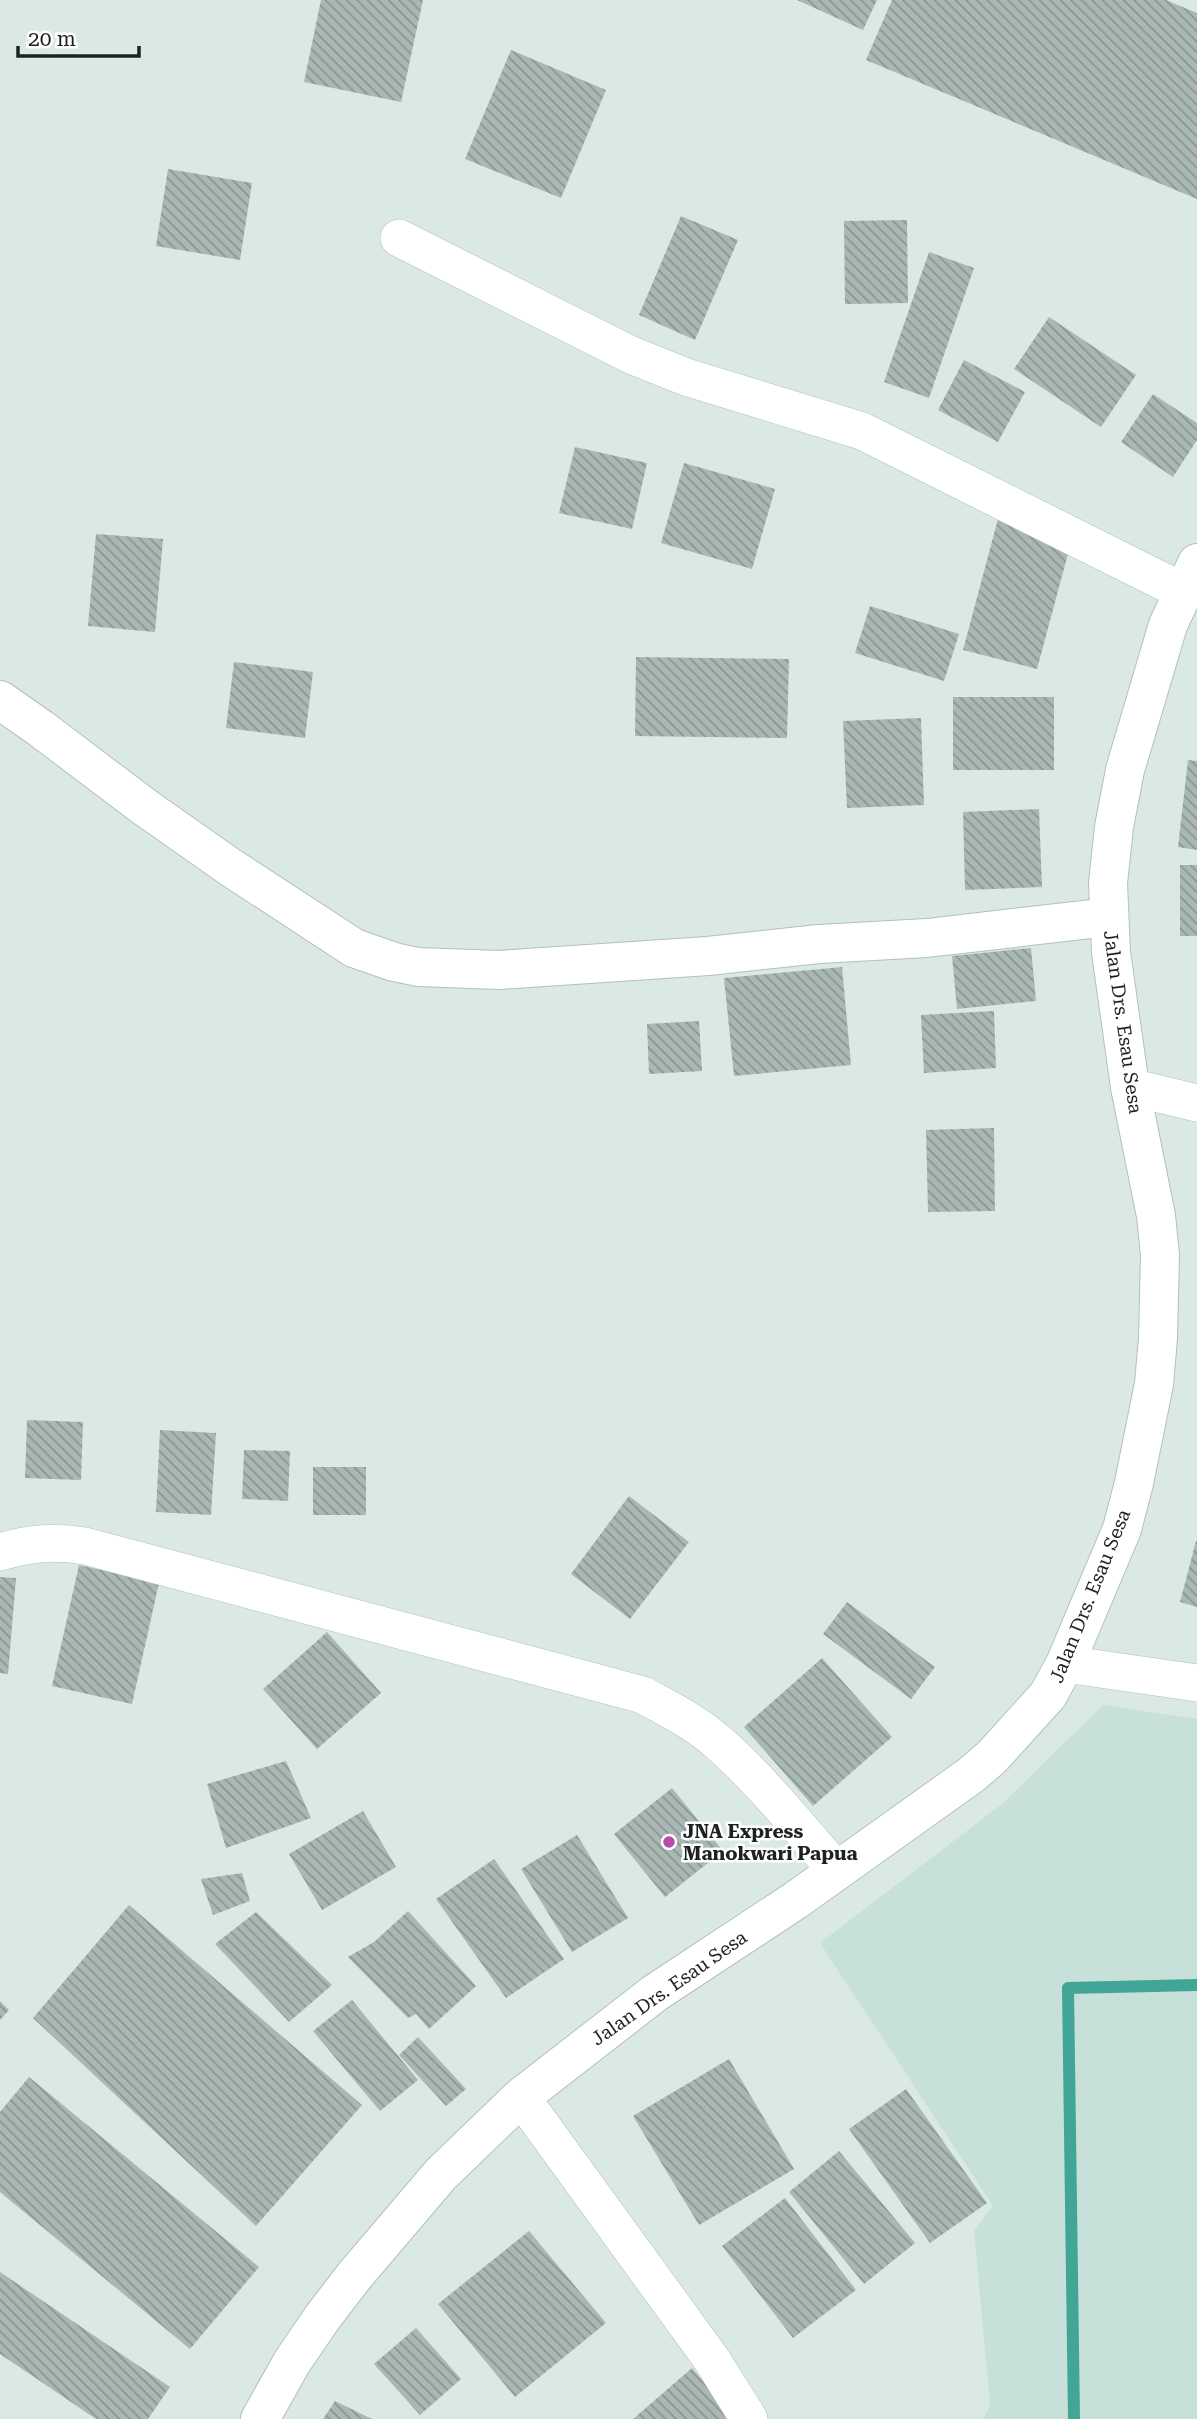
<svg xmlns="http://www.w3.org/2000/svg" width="1197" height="2419" font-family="'Roboto Serif',serif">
<defs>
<pattern id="building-back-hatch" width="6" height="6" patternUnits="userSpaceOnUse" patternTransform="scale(1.75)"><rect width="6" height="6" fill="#aab8b5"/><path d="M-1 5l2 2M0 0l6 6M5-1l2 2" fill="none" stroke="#8a9593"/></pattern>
</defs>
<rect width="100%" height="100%" fill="#dae9e5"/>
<path fill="#c8e0da" d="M1103,1705L1197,1719V2419H984L990,2404L974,2231L993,2206L820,1943L1002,1804Z"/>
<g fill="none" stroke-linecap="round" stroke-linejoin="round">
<path stroke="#41a696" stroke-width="12" d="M1074,2419L1068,1988L1197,1985"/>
</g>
<path fill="url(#building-back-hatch)" d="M321,0H423L401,102L304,82Z
M797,0H877L863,30Z
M892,0H1166L1197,13V199L866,60Z
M511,50L606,90L561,198L465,159Z
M168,169L252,183L240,260L156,246Z
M681,216L738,240L695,340L639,315Z
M907,220L908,303L845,304L844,221Z
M929,252L974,268L929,398L884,382Z
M1049,317L1136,375L1101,427L1014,369Z
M964,360L1025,392L998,442L938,410Z
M1153,394L1197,423V440L1173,477L1121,442Z
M575,447L647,463L632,529L559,513Z
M684,463L775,489L752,569L661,543Z
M998,519L1072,539L1037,669L963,650Z
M96,534L163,539L155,632L88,626Z
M870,606L959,634L944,681L855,653Z
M636,657L789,659L787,738L635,736Z
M234,662L313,672L305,738L226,728Z
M953,697H1054V770H953Z
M921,718L924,805L847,808L843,721Z
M1188,760L1197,761V850L1178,847Z
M1039,809L1042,887L965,890L963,812Z
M1180,865H1197V936H1180Z
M1031,948L1036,1001L957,1009L952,956Z
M842,967L851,1065L734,1076L724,978Z
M994,1011L996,1068L924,1073L921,1015Z
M699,1021L702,1071L649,1074L647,1024Z
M994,1128L995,1211L928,1212L926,1130Z
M27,1420L83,1422L81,1480L25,1478Z
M160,1430L216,1433L211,1515L156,1512Z
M244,1450L290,1451L288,1501L242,1499Z
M313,1467H366V1515H313Z
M629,1496L689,1542L630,1619L571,1574Z
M1196,1541H1197V1607L1180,1602Z
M79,1565L159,1583L132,1704L52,1686Z
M0,1577L16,1578L8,1674L0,1673Z
M847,1602L935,1667L911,1699L823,1634Z
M327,1632L381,1693L317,1749L263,1689Z
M822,1658L892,1737L813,1806L744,1727Z
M286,1761L311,1818L226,1848L207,1784Z
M672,1788L723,1851L665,1897L614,1834Z
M363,1811L396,1867L322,1910L289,1854Z
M577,1835L628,1918L572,1952L521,1869Z
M494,1859L564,1959L506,1998L436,1899Z
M242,1873L250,1901L213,1915L201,1879Z
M129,1905L362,2105L256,2226L33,2018Z
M408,1911L476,1986L429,2029L416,2014L408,2018L348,1957L374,1942Z
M256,1912L332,1985L289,2022L215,1944Z
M352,2000L418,2080L380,2111L313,2031Z
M0,2001L9,2010L0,2020Z
M418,2037L466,2089L446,2106L399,2055Z
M729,2059L794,2169L699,2225L633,2116Z
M29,2077L259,2267L190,2349L0,2192V2112Z
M906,2089L987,2203L930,2243L849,2129Z
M839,2151L915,2243L864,2284L789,2192Z
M785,2198L856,2290L793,2338L722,2246Z
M529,2231L606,2323L515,2397L438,2304Z
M0,2272L170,2387L148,2419H96L0,2354Z
M416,2328L461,2379L420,2415L374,2364Z
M692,2368L732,2415L728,2419H633Z
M335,2401L372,2419H323Z"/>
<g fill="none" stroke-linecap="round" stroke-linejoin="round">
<g stroke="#b2c0bd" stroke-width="38">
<path id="street" d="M399,238L631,355L686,377L862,431L1184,592
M1130,1087L1197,1103
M0,1552C30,1543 54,1541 85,1546L643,1695C670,1710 697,1723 720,1744C763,1782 799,1828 837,1871
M1065,1664L1197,1683
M521,2097L712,2360L749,2419"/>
</g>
<g stroke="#b2c0bd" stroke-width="40">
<path id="secondary" d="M0,700L40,728L146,808L230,867L354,948L394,962L418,967L499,970L708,956L819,944L927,938L1109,917"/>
</g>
<g stroke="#b2c0bd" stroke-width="40">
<path id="highway" d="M260,2419L292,2362L322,2318L355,2275L441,2174L521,2097L655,1993L796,1900L971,1775L992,1757L1048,1695L1065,1664L1122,1529L1134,1483L1154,1384L1158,1338L1160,1255L1156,1216L1130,1087L1111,952L1108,883L1114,827L1125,770L1168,625L1197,563"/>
</g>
<use href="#street" stroke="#fff" stroke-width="37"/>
<use href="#secondary" stroke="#fff" stroke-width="38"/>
<use href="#highway" stroke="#fff" stroke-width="38"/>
</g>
<circle fill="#b84aa9" stroke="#fff" stroke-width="2.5" cx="669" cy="1842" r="7"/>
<g text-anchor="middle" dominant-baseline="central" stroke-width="5" stroke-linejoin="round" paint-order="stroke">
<g font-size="19" fill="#1d2221" stroke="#fff">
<text transform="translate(1123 1022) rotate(82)">Jalan Drs. Esau Sesa</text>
<text transform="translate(1090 1596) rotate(-68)">Jalan Drs. Esau Sesa</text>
<text transform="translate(669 1988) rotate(-35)">Jalan Drs. Esau Sesa</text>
</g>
<g font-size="19" font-weight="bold" fill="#1d2221" stroke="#fff" text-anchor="start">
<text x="683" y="1831">JNA Express<tspan x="683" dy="22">Manokwari Papua</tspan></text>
</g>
</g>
<path d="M18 46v10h121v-10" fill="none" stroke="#1d2221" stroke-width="3.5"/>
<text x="28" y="46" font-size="21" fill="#1d2221" stroke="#ffffff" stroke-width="5" paint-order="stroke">20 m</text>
</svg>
